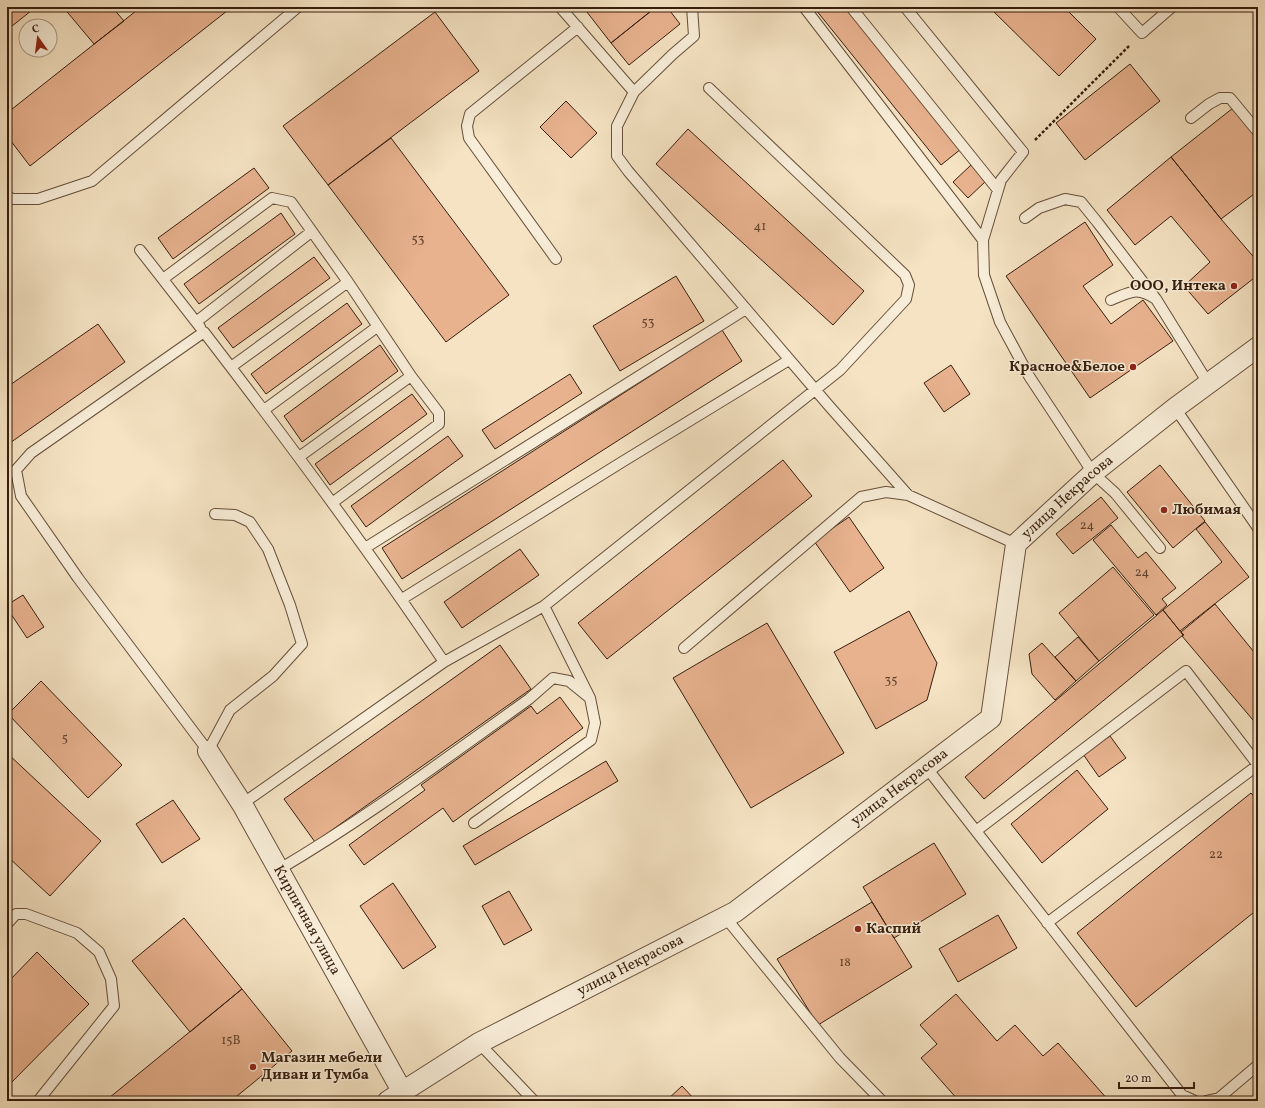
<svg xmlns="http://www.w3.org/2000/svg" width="1265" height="1108" font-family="Vollkorn,serif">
<rect width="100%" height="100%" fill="#f5e3c3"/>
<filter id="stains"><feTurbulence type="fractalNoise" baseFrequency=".005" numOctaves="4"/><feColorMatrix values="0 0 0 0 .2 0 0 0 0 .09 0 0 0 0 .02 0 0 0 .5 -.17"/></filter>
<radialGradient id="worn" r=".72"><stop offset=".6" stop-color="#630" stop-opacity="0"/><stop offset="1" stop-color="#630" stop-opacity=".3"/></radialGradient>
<path fill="#e8b28f" stroke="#371e0e" d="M7,7H36L7,30Z
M63,7H112L124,21L94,44Z
M141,7H232L30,166L7,136V113Z
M583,7H656L611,43Z
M656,7H667L680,24L629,65L611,43Z
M820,7H847L961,149L941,165L816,10Z
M989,7H1064L1096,39L1059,76Z
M435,12L479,71L328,185L283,126Z
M1130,64L1160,101L1085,160L1056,123Z
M566,101L597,133L571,158L540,127Z
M1233,108L1258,138V191L1221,219L1171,157Z
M688,129L864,291L833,325L656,164Z
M391,138L509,295L446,342L328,185Z
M1171,157L1221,219L1258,262V275L1208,314L1184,286L1210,262L1171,216L1135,245L1107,210Z
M971,165L986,181L968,198L953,182Z
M254,168L269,188L173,259L158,238Z
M281,213L295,234L199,304L184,284Z
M1085,222L1113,265L1083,286L1111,324L1143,300L1173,341L1090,398L1006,276Z
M314,257L330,278L233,348L218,328Z
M676,276L704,321L620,371L593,326Z
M347,303L362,324L266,394L251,374Z
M98,324L125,362L7,445V387Z
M722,330L742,361L402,579L382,548Z
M380,345L398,371L302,442L284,416Z
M951,365L970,394L944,412L924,383Z
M570,374L582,393L495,449L482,430Z
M412,394L427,414L330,485L315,464Z
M448,436L463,456L366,527L351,506Z
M783,460L812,496L607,659L578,623Z
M1160,465L1205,521L1173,548L1127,492Z
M1101,497L1118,518L1073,554L1056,534Z
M849,517L884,568L850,592L814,541Z
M1205,522L1249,577L1180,631L1163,610L1222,562L1196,529Z
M1111,525L1138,558L1146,552L1176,588L1162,599L1167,605L1156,615L1093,540Z
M520,549L539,575L462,628L444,602Z
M1113,567L1154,615L1099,661L1059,613Z
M23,595L44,627L27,638L7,608V605Z
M1215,604L1258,657V726L1182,636L1184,635L1181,632Z
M1163,610L1183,635L984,799L965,777Z
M909,611L937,663L927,700L876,729L834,652Z
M767,623L844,753L751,808L673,678Z
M1078,637L1099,661L1076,681L1055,657Z
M1042,643L1076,681L1055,700L1032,674L1029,654Z
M500,645L531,689L315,842L284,799Z
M41,681L122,765L88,798L8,714Z
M560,697L583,728L453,822L443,808L364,865L349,845L425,790L421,785L531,706L537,714Z
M1110,736L1126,758L1099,777L1083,754Z
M7,753L101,841L50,896L7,856Z
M606,761L618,781L475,865L463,846Z
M1077,770L1108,809L1042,863L1011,824Z
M1251,793L1258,801V909L1136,1007L1077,933Z
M173,800L200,839L162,863L136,824Z
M934,843L966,894L894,938L863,887Z
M393,883L436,947L403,969L360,906Z
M509,891L532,930L504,945L482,906Z
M872,902L912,967L818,1025L777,959Z
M998,915L1017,948L958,982L939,949Z
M184,918L242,989L190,1032L132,961Z
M37,952L89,1004L7,1087V983Z
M242,989L292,1051L231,1101H112L109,1098Z
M956,994L997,1041L1015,1025L1043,1056L1058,1043L1109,1101H959L921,1058L937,1044L920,1025Z
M682,1086L696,1101H666Z"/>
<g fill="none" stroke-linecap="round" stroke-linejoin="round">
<g stroke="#664f3b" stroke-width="12">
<path id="service" d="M560,7L634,92
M692,7L694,36L673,54L634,92L617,126V156L628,171L830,407L908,495L1016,544
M804,7L983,240
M851,7L998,190
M905,7L1023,152L1001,180L983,240L984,275L1000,322L1029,376L1093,473L1115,493L1160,548
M1118,7L1142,33L1172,7
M1191,118L1209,104L1220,98H1230L1258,132
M7,195L11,199H38L92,181L298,7
M1025,218L1039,208L1065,199L1081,202L1098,223L1156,299
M140,250L200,327
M556,259L469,138L467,126L470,114L578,27
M163,279L272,198L291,202L348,282L411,376L439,413V424L332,503
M1111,300C1130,292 1137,286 1156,299L1208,383
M196,322L311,232
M231,367L348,282
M1175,408L1258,528
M264,410L377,327
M299,457L411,376
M215,514L235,515L250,522L268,549L290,605L302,644L273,676L230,710L208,751L78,578L21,496L16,470L31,453L204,332C287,440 368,549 444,662
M365,548L746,309
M402,599L622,462L789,360
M684,648L861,497L886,492L908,495
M926,767L1182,1095L1195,1101
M242,804L444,662L544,606L840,370L906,299L909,285L905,275L709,88
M474,823L591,740L595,723L590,698L544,606
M976,831L1186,671L1258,765
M278,870C365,819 446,758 529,699L553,678L569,681L590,698
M725,917L840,1058L882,1101
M1047,923L1258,765
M7,924L16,914H26L77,933L99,952L111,979L114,1006L38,1101
M479,1043L534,1101
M1206,1101L1219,1098L1258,1065"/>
</g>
<g stroke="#664f3b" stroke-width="22">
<g id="minor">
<path id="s1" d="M208,751L242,804L402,1091"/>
<path id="s2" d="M388,1101L479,1043L735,912L991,718L1016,544L1093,473L1175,408L1258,347"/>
</g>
</g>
<path stroke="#371e0e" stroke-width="2.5" stroke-dasharray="3 2" stroke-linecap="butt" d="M1035,140L1129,46"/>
<use href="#service" stroke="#f8edd8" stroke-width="10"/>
<use href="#minor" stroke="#f8edd8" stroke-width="20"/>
</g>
<g fill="#8f2418" stroke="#f8edd8" stroke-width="1.5">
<circle cx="1234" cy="286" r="4"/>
<circle cx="1133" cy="367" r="4"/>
<circle cx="1164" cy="510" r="4"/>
<circle cx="858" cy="929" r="4"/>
<circle cx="253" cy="1067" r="4"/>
</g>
<g text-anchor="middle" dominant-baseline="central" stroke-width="3" stroke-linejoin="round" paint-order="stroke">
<g font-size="13" fill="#63432e">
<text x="760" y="227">41</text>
<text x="418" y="240">53</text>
<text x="648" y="323">53</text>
<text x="1087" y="526">24</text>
<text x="1142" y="573">24</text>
<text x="891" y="681">35</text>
<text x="65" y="739">5</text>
<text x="1216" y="855">22</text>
<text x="845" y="963">18</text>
<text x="231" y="1041">15В</text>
</g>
<g font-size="15" font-weight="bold" fill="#371e0e" stroke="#f8edd8" text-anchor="start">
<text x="1226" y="286" text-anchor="end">ООО, Интека</text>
<text x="1125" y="367" text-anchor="end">Красное&amp;Белое</text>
<text x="1172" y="510">Любимая</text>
<text x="866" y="929">Каспий</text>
<text x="261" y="1058">Магазин мебели<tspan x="261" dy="17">Диван и Тумба</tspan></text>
</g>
<g font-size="15" fill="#371e0e" stroke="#f8edd8">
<text stroke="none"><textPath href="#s2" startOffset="962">улица Некрасова</textPath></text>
<text stroke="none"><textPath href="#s2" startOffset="602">улица Некрасова</textPath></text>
<text stroke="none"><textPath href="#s1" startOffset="196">Кирпичная улица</textPath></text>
<text stroke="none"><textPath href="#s2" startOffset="278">улица Некрасова</textPath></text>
</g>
</g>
<rect width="1265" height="1108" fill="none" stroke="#f5e3c3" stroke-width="24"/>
<rect x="8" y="8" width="1249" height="1092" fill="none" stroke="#371e0e" stroke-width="2"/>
<rect x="12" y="12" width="1241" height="1084" fill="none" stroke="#371e0e"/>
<g transform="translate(38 38) rotate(346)"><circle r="19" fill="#f8edd8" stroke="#ab9a87"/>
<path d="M0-3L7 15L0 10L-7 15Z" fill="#8f2418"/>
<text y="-6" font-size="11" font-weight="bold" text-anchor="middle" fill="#371e0e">С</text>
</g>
<path d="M1119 1082v6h75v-6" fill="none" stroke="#371e0e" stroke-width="2"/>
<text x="1125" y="1082" font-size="12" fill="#371e0e" stroke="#f8edd8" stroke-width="3" paint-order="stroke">20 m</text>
<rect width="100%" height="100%" filter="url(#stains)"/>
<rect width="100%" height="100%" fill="url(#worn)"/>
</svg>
